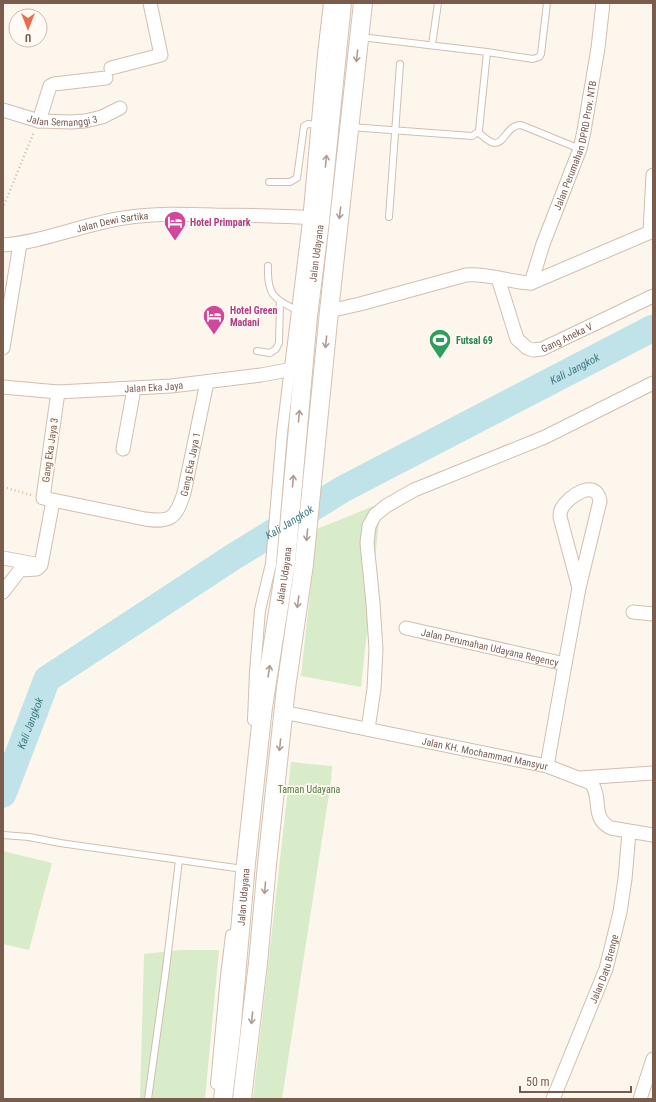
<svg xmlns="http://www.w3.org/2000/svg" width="656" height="1102" font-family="'Roboto Condensed',sans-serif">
<rect width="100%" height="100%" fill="#fdf6ec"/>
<path fill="#d8ecc9" d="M381,503L361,687L301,676L317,529Z
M291,762L332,766L331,781L282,1099H253Z
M3,851L52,863L29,950L3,944Z
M181,950H219L205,1099H140L144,954Z"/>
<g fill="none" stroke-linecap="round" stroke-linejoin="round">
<path stroke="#bfe3e8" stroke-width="27" id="s1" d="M3,794L47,679L233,557L343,489L653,328"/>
<g stroke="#d1beb0" stroke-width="8">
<path id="service" d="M361,37L487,52L533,59L539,57L541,54L547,3
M432,45L438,3
M350,127L472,136L478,132L479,130L487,52
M478,132C482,135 489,143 495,143C505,143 507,125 521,125L580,149
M269,182H290L297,178L304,126L308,124L318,125
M389,217L400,64
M268,266C267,295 273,298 298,311
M257,351L270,353L276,349L279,343L280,301
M3,835L29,837L60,843L243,869
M148,1099L166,969L179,860"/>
</g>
<g stroke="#d1beb0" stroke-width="12">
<path id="pedestrian" d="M253,720L255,672L260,610L271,564L282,433L308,221L323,54L329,3
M216,1084L226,976L231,935"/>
</g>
<g stroke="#d1beb0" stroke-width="15">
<g id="minor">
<path d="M111,68L161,55L150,3"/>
<path id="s2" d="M3,110L39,121L71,122L85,121L102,117L120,108"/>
<path d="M39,121L50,86L54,84L106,78"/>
<path d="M650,232L653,175"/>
<path id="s3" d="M3,245C44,242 83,224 124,218C154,213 184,214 215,215C250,215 285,216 320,218"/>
<path id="s4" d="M498,278L517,339L527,348L533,350L542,349L653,296"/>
<path id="s5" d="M531,283L543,244L580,149L584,131L598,48L603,3"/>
<path d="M329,311L360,304L466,275C488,273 509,282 531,283L653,231"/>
<path d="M3,348L20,244"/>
<path id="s6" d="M3,387L58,392L171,386L261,375L304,367"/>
<path id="s7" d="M58,392L43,498L145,519C172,523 176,517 184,493L207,382"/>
<path d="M123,449L134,389"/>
<path d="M3,558L35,564"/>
<path d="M3,592L20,570L37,569L41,565L53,501"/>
<path d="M633,612L653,614"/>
<path id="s8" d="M406,628L565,664L547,766"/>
<path d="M565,664L579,588L600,501C596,477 568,497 562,508C560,511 560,514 560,517L579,588"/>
<path id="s9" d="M283,712L547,766L591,783C603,798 590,818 611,828L653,835"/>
<path d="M368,729L374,689L376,649L373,603L367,543L369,526L375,515L386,506L414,490L545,437L653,383"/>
<path d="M580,778L653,773"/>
<path id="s10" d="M553,1099L606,969L620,912L625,879L629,832"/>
<path d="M640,1099L653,1059"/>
</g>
</g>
<g stroke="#d6c0b0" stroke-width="20">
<g id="secondary">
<path id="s11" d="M223,1099L231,1034L246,863L263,707L286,562L308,316L320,221L342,3"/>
<path d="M242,1099L258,963L267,864L286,688L304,564L329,311L363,3"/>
</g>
</g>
<path stroke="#d9b8a5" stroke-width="2.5" stroke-dasharray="1 3" stroke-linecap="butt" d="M4,205L34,132
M3,487L31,495"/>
<use href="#service" stroke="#fff" stroke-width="6"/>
<use href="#pedestrian" stroke="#fff" stroke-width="10"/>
<use href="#minor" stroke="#fff" stroke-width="13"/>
<use href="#secondary" stroke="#fff" stroke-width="18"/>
</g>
<defs><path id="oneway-shaft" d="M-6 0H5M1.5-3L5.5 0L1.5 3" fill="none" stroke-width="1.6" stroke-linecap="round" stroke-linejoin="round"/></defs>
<g stroke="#af9d94">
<use href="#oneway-shaft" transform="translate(357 56) rotate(96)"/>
<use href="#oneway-shaft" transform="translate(326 161) rotate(-84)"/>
<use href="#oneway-shaft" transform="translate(340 213) rotate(96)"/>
<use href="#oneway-shaft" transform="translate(326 342) rotate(96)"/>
<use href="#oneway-shaft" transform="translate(299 416) rotate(-85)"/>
<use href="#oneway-shaft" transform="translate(293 481) rotate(-85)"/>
<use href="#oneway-shaft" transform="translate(307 535) rotate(96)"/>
<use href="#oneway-shaft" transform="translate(298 602) rotate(98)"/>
<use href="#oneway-shaft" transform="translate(269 671) rotate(-81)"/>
<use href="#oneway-shaft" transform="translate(280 745) rotate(96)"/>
<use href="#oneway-shaft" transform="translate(265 888) rotate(95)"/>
<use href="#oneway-shaft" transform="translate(252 1018) rotate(96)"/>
</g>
<defs>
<g id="hotel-pin" transform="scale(1.15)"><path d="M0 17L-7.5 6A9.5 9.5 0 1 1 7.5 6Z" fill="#d1479c" stroke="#fffaf3"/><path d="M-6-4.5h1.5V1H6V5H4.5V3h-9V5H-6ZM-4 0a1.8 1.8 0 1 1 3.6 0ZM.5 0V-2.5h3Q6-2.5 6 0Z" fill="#fff"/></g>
<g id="stadium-pin" transform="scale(1.15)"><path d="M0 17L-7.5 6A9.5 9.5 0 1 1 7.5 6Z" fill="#2e9e5b" stroke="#fffaf3"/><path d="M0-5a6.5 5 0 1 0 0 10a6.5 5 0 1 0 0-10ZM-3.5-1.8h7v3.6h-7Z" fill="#fff"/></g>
</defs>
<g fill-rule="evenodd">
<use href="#hotel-pin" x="175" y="222"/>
<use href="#hotel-pin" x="214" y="316"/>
<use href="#stadium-pin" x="440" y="340"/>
</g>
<g text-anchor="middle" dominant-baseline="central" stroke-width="3.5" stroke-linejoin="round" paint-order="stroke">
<g font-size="10" fill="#7a5c4d" stroke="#fffaf3">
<text stroke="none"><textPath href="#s2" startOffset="61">Jalan Semanggi 3</textPath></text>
<text stroke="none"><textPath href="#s5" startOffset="145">Jalan Perumahan DPRD Prov. NTB</textPath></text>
<text stroke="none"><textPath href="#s3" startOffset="112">Jalan Dewi Sartika</textPath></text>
<text stroke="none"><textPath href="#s11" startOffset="851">Jalan Udayana</textPath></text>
<text stroke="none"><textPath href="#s4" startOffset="120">Gang Aneka V</textPath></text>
<text stroke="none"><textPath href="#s6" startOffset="151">Jalan Eka Jaya</textPath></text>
<text transform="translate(50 450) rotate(-82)">Gang Eka Jaya 3</text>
<text stroke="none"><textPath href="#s7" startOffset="295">Gang Eka Jaya 1</textPath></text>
<text stroke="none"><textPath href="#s11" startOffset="527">Jalan Udayana</textPath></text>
<text stroke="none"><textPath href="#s8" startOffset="86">Jalan Perumahan Udayana Regency</textPath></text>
<text stroke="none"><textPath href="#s9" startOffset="206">Jalan KH. Mochammad Mansyur</textPath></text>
<text stroke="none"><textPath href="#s11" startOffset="203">Jalan Udayana</textPath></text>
<text stroke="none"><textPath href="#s10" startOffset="140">Jalan Datu Brenge</textPath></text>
</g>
<g font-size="10" font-weight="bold" fill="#b23c85" stroke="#fffaf3" text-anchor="start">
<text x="190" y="222">Hotel Primpark</text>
<text x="230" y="310">Hotel Green<tspan x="230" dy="12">Madani</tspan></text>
</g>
<g font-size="10" font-weight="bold" fill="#27864d" stroke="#fffaf3" text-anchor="start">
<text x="456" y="340">Futsal 69</text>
</g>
<g font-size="10" fill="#537a41" stroke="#fffaf3">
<text x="309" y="789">Taman Udayana</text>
</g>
<g font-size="11" font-style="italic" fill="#437c86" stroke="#fffaf3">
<text stroke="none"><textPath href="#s1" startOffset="736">Kali Jangkok</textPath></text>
<text stroke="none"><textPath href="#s1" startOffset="412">Kali Jangkok</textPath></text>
<text stroke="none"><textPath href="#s1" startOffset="76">Kali Jangkok</textPath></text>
</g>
</g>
<rect width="656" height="1102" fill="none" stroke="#7a5c4d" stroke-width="8"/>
<g transform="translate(28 28) rotate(180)"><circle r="19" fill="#fffaf3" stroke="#cabbb1"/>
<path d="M0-3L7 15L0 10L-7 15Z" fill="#e76f51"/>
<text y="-6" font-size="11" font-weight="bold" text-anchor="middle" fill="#7a5c4d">U</text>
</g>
<path d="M520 1086v6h111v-6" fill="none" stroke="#7a5c4d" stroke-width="2"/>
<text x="526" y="1086" font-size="12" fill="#7a5c4d" stroke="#fffaf3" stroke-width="3" paint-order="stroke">50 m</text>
</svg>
